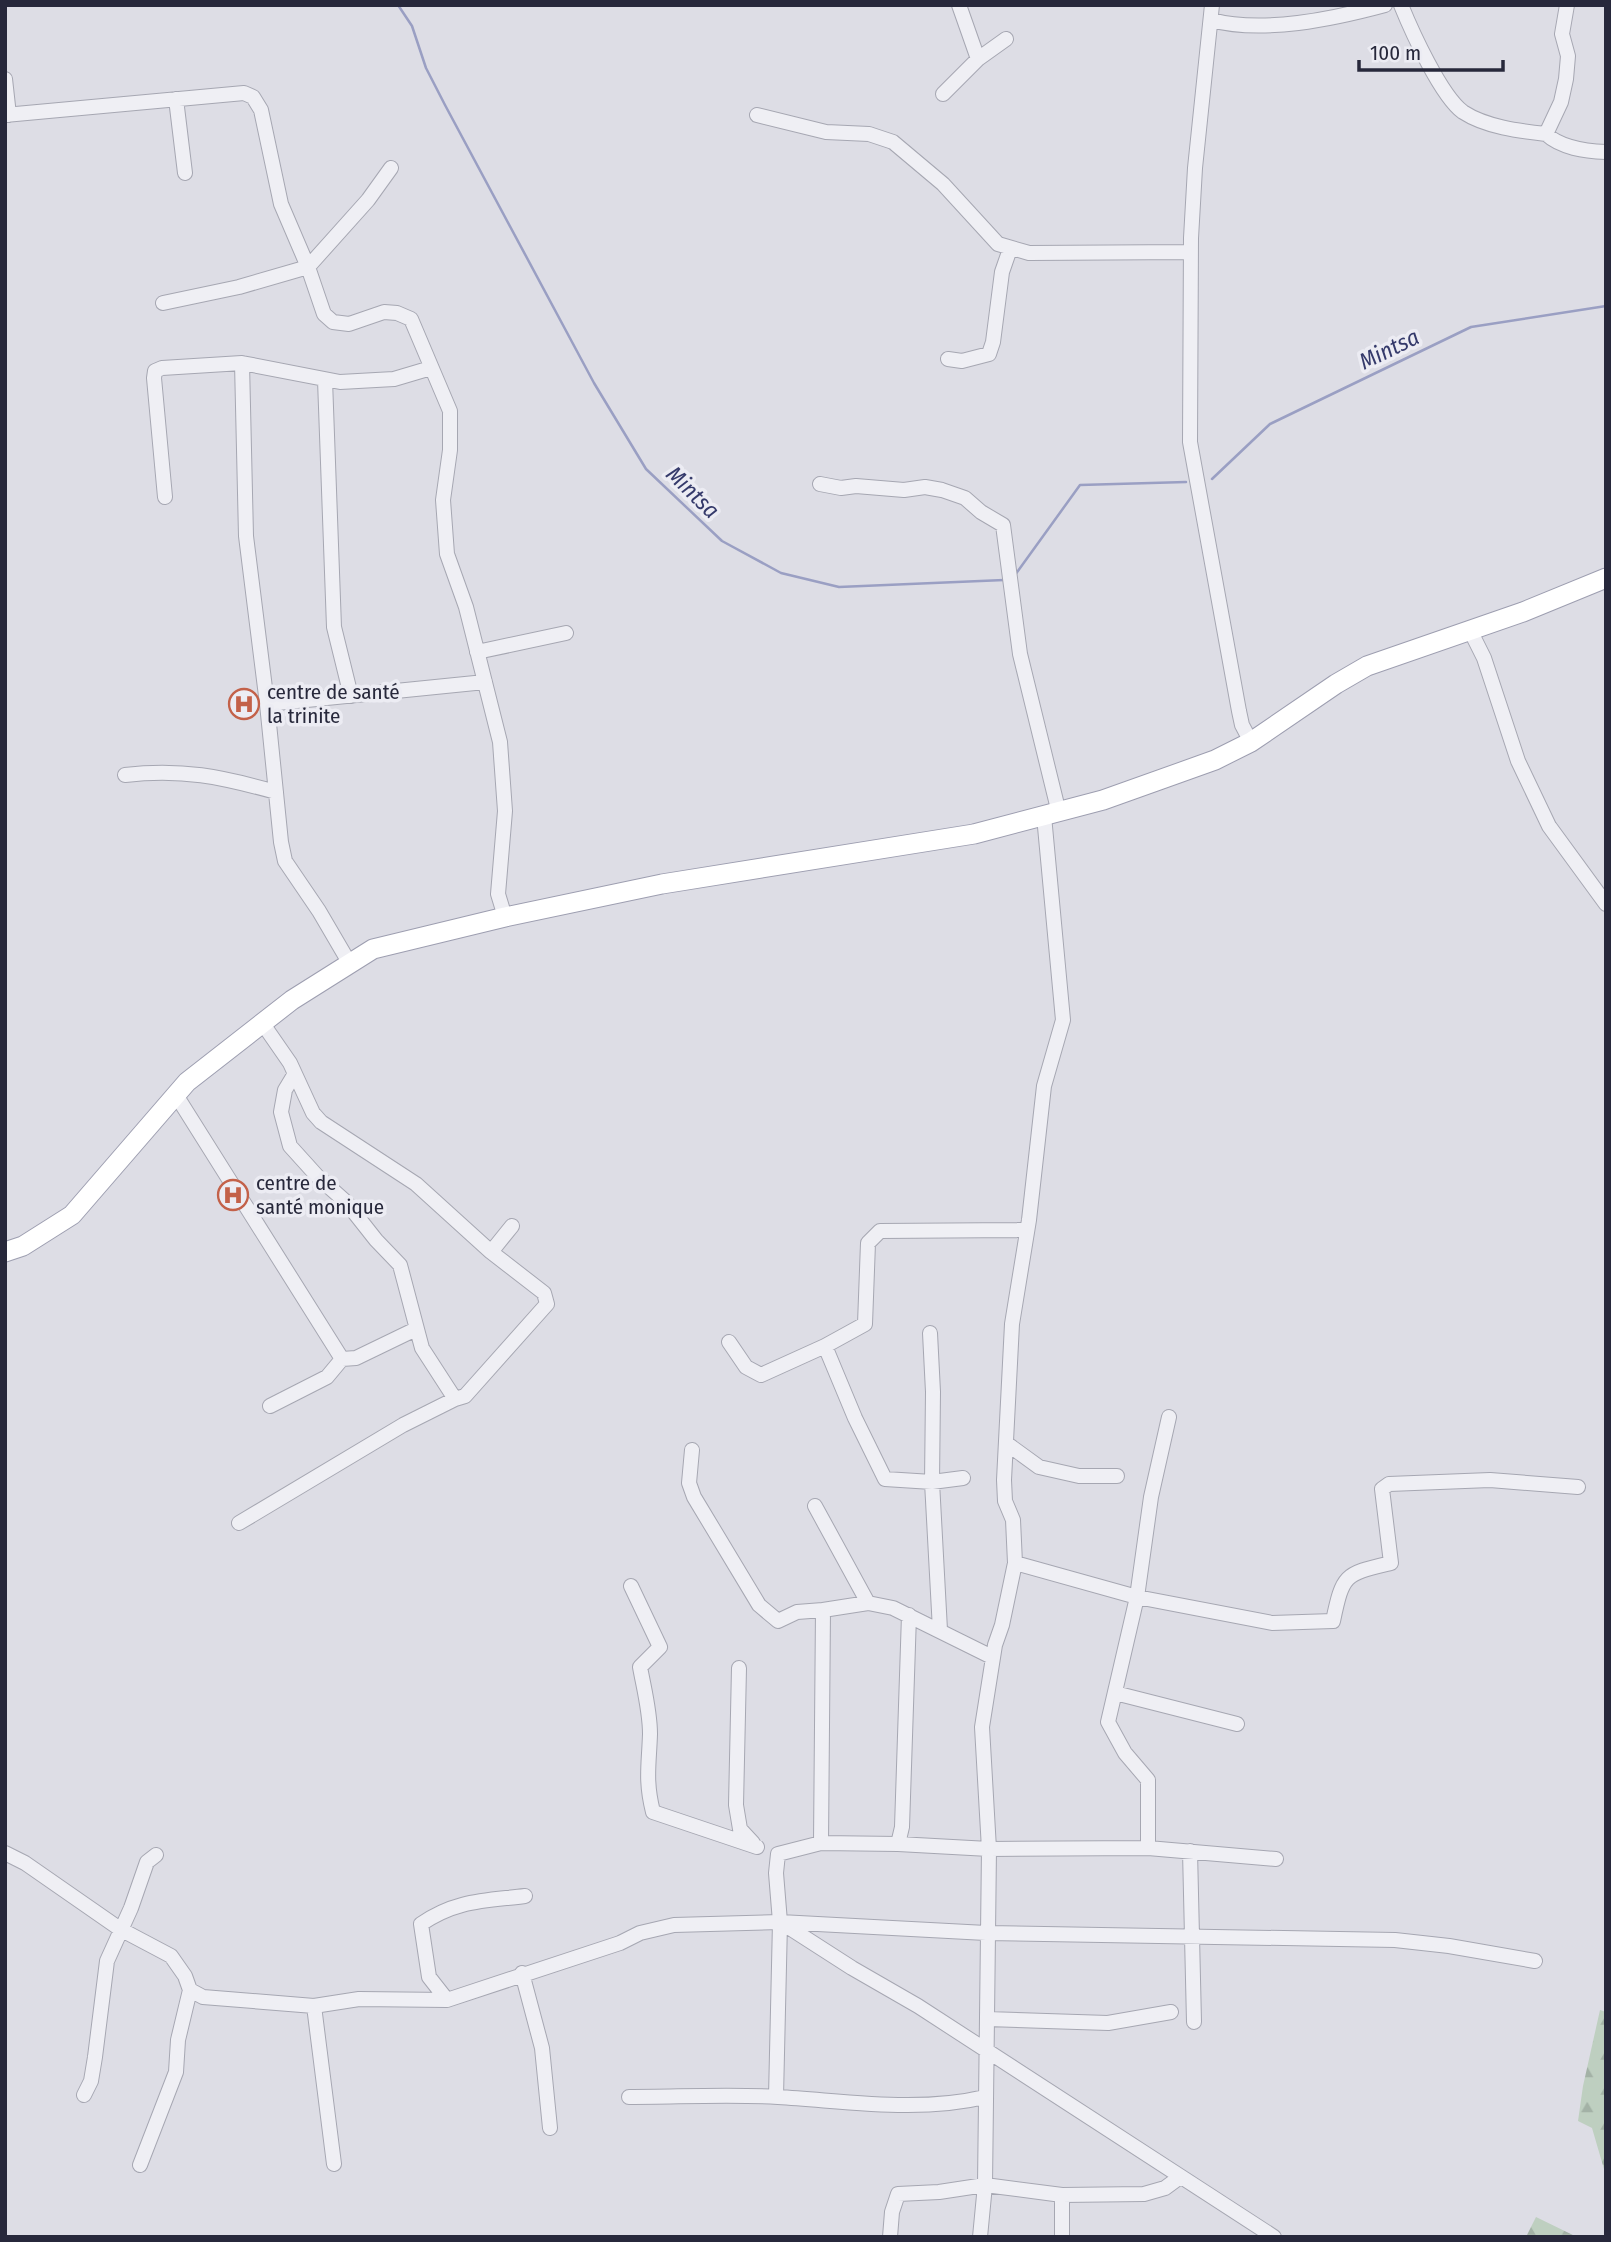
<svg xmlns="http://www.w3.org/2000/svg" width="1611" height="2242" font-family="'Fira Sans Condensed',sans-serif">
<defs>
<pattern id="forest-firs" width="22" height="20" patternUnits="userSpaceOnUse" patternTransform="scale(1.75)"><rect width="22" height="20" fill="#becfc0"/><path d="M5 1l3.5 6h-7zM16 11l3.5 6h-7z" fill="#a3b2a6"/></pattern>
</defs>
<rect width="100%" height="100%" fill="#dddde5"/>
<path fill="url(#forest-firs)" d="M1600,2010L1606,2012V2176L1592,2128L1578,2121L1583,2086Z
M1536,2217L1577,2237H1526Z"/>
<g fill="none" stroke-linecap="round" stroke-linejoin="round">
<path stroke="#9a9fc3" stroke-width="2.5" d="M398,5L412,26L426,68L445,105L594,383L646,469L722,541L781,573L839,587L1004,580
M1212,479L1270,424L1471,327L1606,306
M1015,575L1080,485L1186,482"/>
<g stroke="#a6a7b2" stroke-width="16">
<path id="minor" d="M959,5L978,59
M1212,5L1195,168L1191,238L1190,442L1239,711L1242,725L1251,742
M1401,5C1412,32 1441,96 1463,112C1486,127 1519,131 1546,134L1561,102L1566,79L1568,56L1562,34L1567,5
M1211,20C1263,34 1333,19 1385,5
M5,79L9,115
M943,94L978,59L1006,39
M176,99L185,173
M5,115L244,93L253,97L261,110L281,204L308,267L324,314L333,322L349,324L384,312L397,313L411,319L450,411V450L443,500L447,554L466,607L500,742L505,811L498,894L505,917
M757,115L826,132L869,134L893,142L943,184L998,244L1029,253L1190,252
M1546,134C1561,148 1585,151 1606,152
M163,303L239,287L308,267L368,200L391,168
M948,359L962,361L989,354L993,342L1002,272L1010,249
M242,363L246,536L267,704L281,842L285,861L319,911L350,964
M325,380L334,627L351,696
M820,484L841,488L856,486L904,490L925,487L942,490L965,498L981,512L1003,525L1020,654L1059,813
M165,497L154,378L155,371L162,368L242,363L340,382L394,379L431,368
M1470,630L1484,658L1518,761L1549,826L1606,904
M477,652L566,633
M267,704L485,682
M125,775C181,768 222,777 276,792
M263,1024L290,1063L313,1113L321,1122L416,1184L491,1252L512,1226
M294,1075L285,1090L281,1112L290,1146L318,1177L346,1202L376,1240L400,1265L422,1348L455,1399
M176,1095L342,1359L356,1358L416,1329
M930,1333L933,1392L932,1482L940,1630
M729,1342L746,1367L761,1375L825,1346L865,1324L868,1243L880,1231L1027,1230
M825,1346L855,1418L885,1479L932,1482L963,1478
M270,1406L327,1377L342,1359
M1006,1443L1039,1467L1079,1476H1117
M692,1450L689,1483L694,1497L759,1605L778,1621L797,1612L823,1610
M815,1506L868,1603
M239,1523L403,1425L455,1399L465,1396L547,1304L544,1293L491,1252
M1015,1563L1137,1597L1272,1623L1333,1621C1343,1573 1345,1574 1391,1563L1382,1489L1389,1484L1490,1480L1578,1487
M631,1586L660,1647L640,1667C644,1689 650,1711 650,1734C649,1765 645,1780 653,1812L757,1847
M739,1668L736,1805L740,1829L753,1843
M1115,1693L1237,1724
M821,1843L823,1610L868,1603L893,1608L992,1657
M898,1844L902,1827L909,1615
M1148,1848V1780L1125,1753L1108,1722L1137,1597L1151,1497L1169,1417
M1190,1851L1194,2022
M5,1853L25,1863L120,1929L171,1956L185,1976L190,1990L203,1997L314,2006L334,2164
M782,1923L852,1968L918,2006L1274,2237
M522,1973L542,2048L550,2128
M447,2000L429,1977L421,1924C456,1900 484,1901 525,1896
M314,2006L359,1999L447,2000L620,1943L640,1933L674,1925L780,1922L986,1933L1395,1940L1449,1946L1535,1961
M987,2019L1108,2023L1171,2012
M84,2095L91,2081L95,2057L107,1961L131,1908L147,1862L156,1855
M629,2097C678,2097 729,2094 778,2097C847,2101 918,2113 985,2097
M776,2097L780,1922L776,1873L778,1854L821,1843L898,1844L989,1849L1148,1848L1276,1859
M140,2165L176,2072L178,2040L190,1990
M1062,2195V2237
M890,2237L892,2212L898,2194L939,2192L985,2185L1062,2195L1144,2194L1165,2188L1180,2177
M980,2237L985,2185L989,1849L982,1727L995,1645L1002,1625L1015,1563L1013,1520L1005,1501L1004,1480L1012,1324L1029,1220L1044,1086L1063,1020L1044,816"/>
</g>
<g stroke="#9d9eb0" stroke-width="21">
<path id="major" d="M5,1252L23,1246L72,1215L187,1082L292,1000L373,949L505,917L662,884L974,834L1103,800L1215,760L1251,742L1336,684L1367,666L1523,612L1606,578"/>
</g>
<use href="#minor" stroke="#efeff4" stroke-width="14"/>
<use href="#major" stroke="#fff" stroke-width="19"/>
</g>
<defs>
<g id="hospital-ring" transform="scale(1.575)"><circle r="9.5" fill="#ececf3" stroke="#c36149" stroke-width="1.5"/><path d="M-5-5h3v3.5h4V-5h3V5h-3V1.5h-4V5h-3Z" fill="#c36149"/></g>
</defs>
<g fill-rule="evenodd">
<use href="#hospital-ring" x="244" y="704"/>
<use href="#hospital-ring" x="233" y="1195"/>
</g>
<g text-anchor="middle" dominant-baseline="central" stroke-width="7" stroke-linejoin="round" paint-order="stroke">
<g font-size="21" fill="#27283b" stroke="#ececf3" text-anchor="start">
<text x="267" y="692">centre de santé<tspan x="267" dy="24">la trinite</tspan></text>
<text x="256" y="1183">centre de<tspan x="256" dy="24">santé monique</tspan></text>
</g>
<g font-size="23" font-style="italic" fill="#353a6b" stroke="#ececf3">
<text transform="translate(1389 349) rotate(-26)">Mintsa</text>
<text transform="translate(693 492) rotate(44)">Mintsa</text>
</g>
</g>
<rect width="1611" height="2242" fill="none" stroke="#27283b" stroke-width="14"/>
<path d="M1359 60v10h144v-10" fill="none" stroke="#27283b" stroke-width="3.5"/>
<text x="1370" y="60" font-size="21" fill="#27283b" stroke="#ececf3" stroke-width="5" paint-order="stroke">100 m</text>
</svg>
